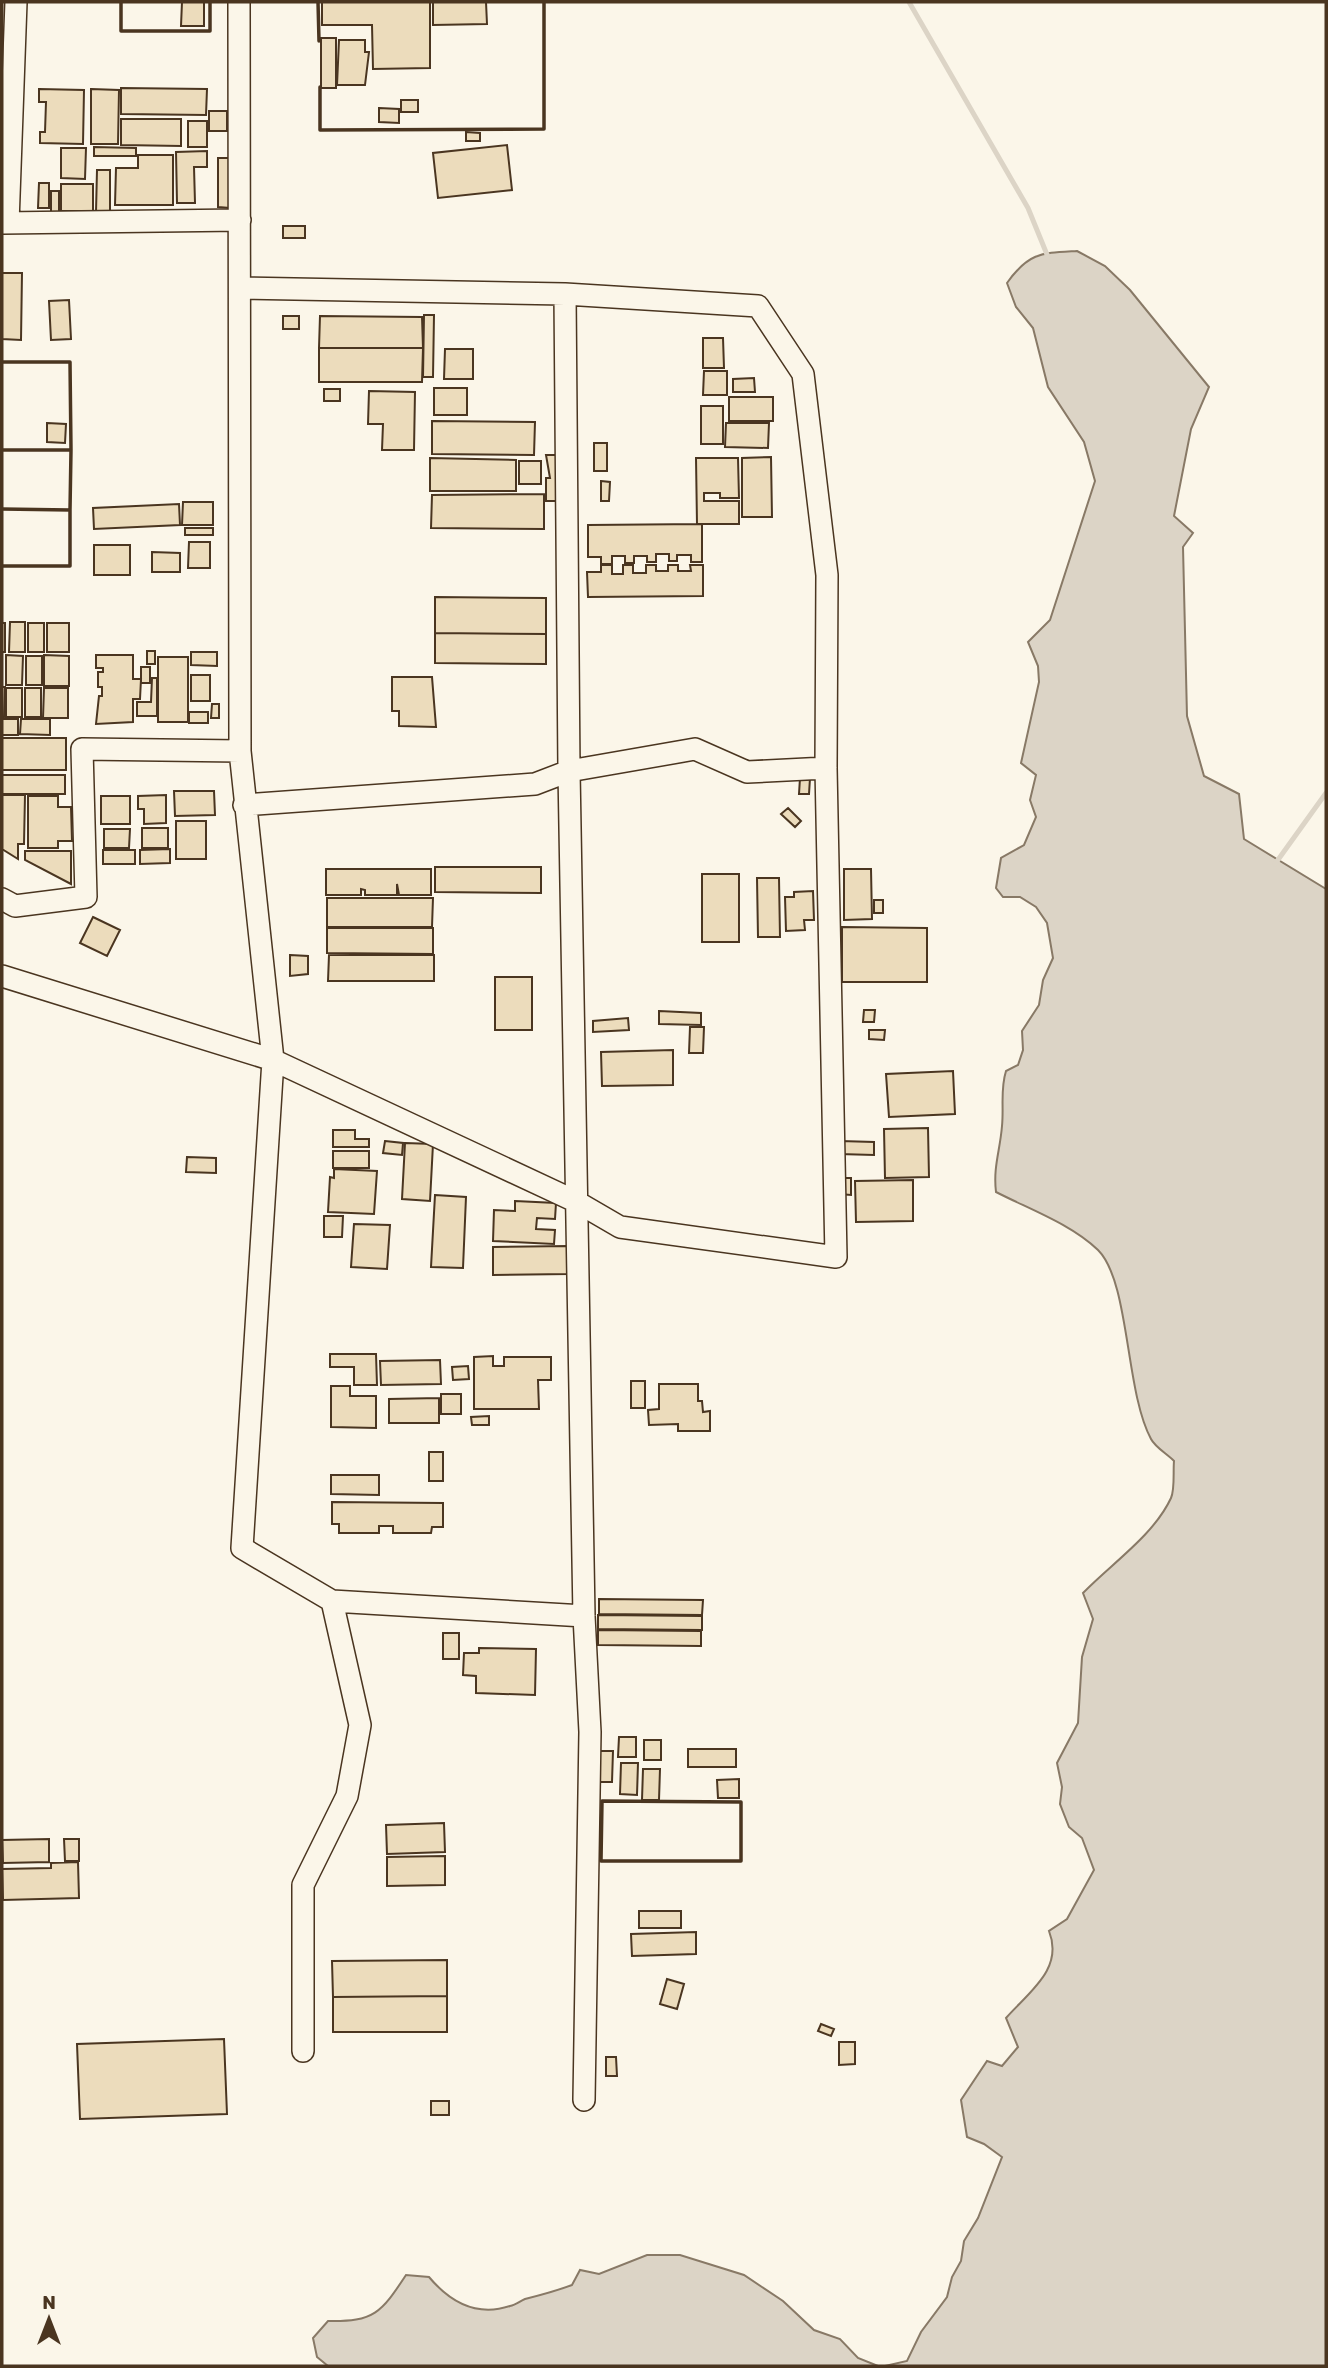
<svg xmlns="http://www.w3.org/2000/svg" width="1328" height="2368" font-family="Rubik,sans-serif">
<rect width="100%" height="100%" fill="#fbf6e9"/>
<path fill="#dcd4c6" stroke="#887966" stroke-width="2" d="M1077,251L1105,266L1130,290L1209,387L1191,429L1174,516L1193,533L1183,547L1187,716L1204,776L1239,794L1244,839L1326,889V2366H885L907,2361L921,2332L947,2297L952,2277L961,2261L964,2241L978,2218L1002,2157L984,2144L967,2137L961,2100L987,2061L1002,2066L1018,2047L1006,2018C1029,1992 1064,1969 1049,1931L1067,1919L1094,1870L1082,1838L1069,1827L1060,1804L1062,1787L1057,1763L1078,1723L1082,1657L1093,1619L1083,1593C1111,1564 1154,1535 1171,1498C1175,1489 1173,1472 1174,1461C1167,1454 1155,1447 1151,1439C1125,1391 1130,1282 1098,1250C1071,1224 1029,1209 996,1192C993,1167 1000,1151 1002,1126C1004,1106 1000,1090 1006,1071L1018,1065L1023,1050L1022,1031L1039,1005L1043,980L1053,958L1047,923L1036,907L1020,897H1003L996,888L1001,858L1024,845L1036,817L1030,800L1036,775L1021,763L1039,682L1038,666L1028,642L1050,620L1095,481L1084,442L1048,387L1033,328L1016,307L1007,283C1029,252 1042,253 1077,251Z
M647,2255H680L744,2275L783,2301L814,2330L840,2339L858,2358L878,2366H328L317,2357L313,2338L328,2321C374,2322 381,2313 406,2275L429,2277C450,2302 477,2317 510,2306C516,2305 520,2301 525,2299C541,2295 556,2291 572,2285L580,2270L599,2274Z"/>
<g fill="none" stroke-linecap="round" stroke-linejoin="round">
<path stroke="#dcd4c6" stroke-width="5" d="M909,2L1028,208L1048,257
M1275,864L1326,793"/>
</g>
<path fill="#ecdcbc" stroke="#4a3520" stroke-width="2" d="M182,2H204V26H181Z
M322,2H430V68L373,69L372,25H322Z
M433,2H486L487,24L433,25Z
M321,38H336V88H321Z
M339,40H365V52H369L365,85H337Z
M121,88L207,89L206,115L121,114Z
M39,89L84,90L83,144L40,143V132H45L46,102H39Z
M91,89L119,90L118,144H91Z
M401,100H418V112H401Z
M379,108L399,109V123L379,122Z
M209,111H227V131H209Z
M121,119H181V146L121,145Z
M188,121H207V147H188Z
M466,132L480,133V141H466Z
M507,145L512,190L438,198L433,153Z
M94,147L136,148V156H94Z
M61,148H86L85,179L61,178Z
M207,151V167H194L195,203H177L176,152Z
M138,155H173V205H115L116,168H138Z
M218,158H230V208L218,207Z
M97,170H110V212H96Z
M39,183H49V208H38Z
M61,184H93V211H61Z
M51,191H59V214H51Z
M283,226H305V238H283Z
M2,273H22L21,340L2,339Z
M69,300L71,339L51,340L49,301Z
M424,315H434L433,377H423Z
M283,316H299V329H283Z
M320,316L422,317L423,348H319Z
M703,338H723L724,368H703Z
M319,348H423L422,382H319Z
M445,349H473V379H444Z
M704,371H727V395H703Z
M754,378L755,392H733V379Z
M434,388H467V415H434Z
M324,389H340V401H324Z
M369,391L415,392L414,450H382L383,424H368Z
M729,397H773V421H729Z
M701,406H723V444H701Z
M432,421L535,422L534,455L432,454Z
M47,423L66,424L65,443L47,442Z
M726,423H769L768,448L725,447Z
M594,443H607V471H594Z
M546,455H559V501H546V478H550Z
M771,457L772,517H742V458Z
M430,458L516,460V491H430Z
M696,458H738L739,498H720V493H704V501H739V524H697Z
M519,461H541V484H519Z
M601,481L610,482L609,501H601Z
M544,494V529L431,528L432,495Z
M183,502H213V525H182Z
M179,504L180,525L94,529L93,508Z
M702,524V562H691V555H677V561H669V554H656V562H647V556H634V563H625V556H612V564H601V557H588V525Z
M185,528H213V535H185Z
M189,542H210V568H188Z
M94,545H130V575H94Z
M152,552L180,553V572H152Z
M601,565H612V574H623V565H633V573H646V565H656V571H668V565H678V571H691L690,565H703V596L588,597L587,572H601Z
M435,597L546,598V634L435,633Z
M10,622H25V652H9Z
M2,623H5V652H2Z
M28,623H44V652H28Z
M47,623H69V652H47Z
M435,633L546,634V664L435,663Z
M147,651H155V664H147Z
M191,652H217V666L191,665Z
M6,655L23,656L22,685H6Z
M44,655L69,656V686H44Z
M96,655H133V679H141L140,699H133V722L96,724L99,696H102V687H98V672H103V668H96Z
M26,656H42V685H26Z
M158,657H188V722H158Z
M141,667H150V683H141Z
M191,675H210V701H191Z
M392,677H432L436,727L399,726V711H392Z
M152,678H157V716H137V702H151Z
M2,687H5L4,717H2Z
M6,688H22V717H6Z
M25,688H41V717H25Z
M44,688H68V718H43Z
M212,704H219V718H211Z
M189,712H208V723H189Z
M2,719H18V735H2Z
M21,719H50V735L20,734Z
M2,738H66V770H2Z
M2,775H65V794H2Z
M800,778H810L809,794H799Z
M174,791H214L215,815L175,816Z
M2,795H25L24,844H18V859L2,849Z
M166,795V823L144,824V809H138V796Z
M28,796H58V807H71L72,841H58V848H28Z
M101,796H130V824H101Z
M788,808L801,821L795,827L781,814Z
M176,821H206V859H176Z
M142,828H168V848H142Z
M104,829H130L129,848H104Z
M170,849V863L140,864V850Z
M103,850H135V864H103Z
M25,851H71V884L25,860Z
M435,867H541V893L435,892Z
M326,869H431V895H399L397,884V895H365V890L361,889V895H326Z
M844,869H871L872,919L844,920Z
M702,874H739V942H702Z
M757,878H779L780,937H758Z
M813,891L814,920H804L805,930L786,931L785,897H794V892Z
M327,898H433L432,927H327Z
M874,900H883V913H874Z
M93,917L120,930L107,956L80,943Z
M842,927L927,928V982H842Z
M327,928H433V954L327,953Z
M290,955L308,956V974L290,976Z
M329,955H434V981H328Z
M495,977H532V1030H495Z
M864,1010H875L874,1022H863Z
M659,1011L701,1013V1025L659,1024Z
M628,1018L629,1030L593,1032V1021Z
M690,1027H704L703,1053H689Z
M869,1030H885L884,1040L869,1039Z
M673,1050V1085L602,1086L601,1052Z
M953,1071L955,1114L889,1117L886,1074Z
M928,1128L929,1177L885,1178L884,1129Z
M333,1130H355V1139H369V1147H333Z
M385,1141L403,1143L402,1155L383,1153Z
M840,1141L874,1142V1155L839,1154Z
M405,1143L433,1144L430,1201L402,1199Z
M333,1151H369V1168H333Z
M187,1157L216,1158V1173L186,1172Z
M334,1169L377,1171L374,1214L328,1212L330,1177L334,1178Z
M840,1178H851V1195L839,1194Z
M913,1180V1221L856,1222L855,1181Z
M435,1195L466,1197L463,1268L431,1267Z
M515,1201L556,1203L555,1219L537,1218L536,1229L555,1230L554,1244L493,1241L494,1210L515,1211Z
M324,1216H343L342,1237H324Z
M354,1224L390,1225L387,1269L351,1267Z
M568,1246L569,1274L493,1275V1247Z
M330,1354H376L377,1385H354V1367H330Z
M493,1356V1366H504V1357H551V1380H538L539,1409H474V1357Z
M440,1360L441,1384L381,1385L380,1361Z
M468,1366L469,1379L453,1380L452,1367Z
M631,1381H645V1408H631Z
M659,1384H698V1401H702L703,1412L710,1411V1431H678V1424L649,1425L648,1410L659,1409Z
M331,1386H350V1396H376V1428L331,1427Z
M441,1394H461V1414H441Z
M439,1398V1423H389V1399Z
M489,1416V1425H472L471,1417Z
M429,1452H443V1481H429Z
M331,1475H379V1495L331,1494Z
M332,1502L443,1503V1527H432L431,1533H393V1526H379V1533H339V1524H332Z
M599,1599L703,1600L702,1615L599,1614Z
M598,1615L702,1616V1630L598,1629Z
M598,1630L701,1631V1646L598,1645Z
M443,1633H459V1659H443Z
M479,1648L536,1649L535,1695L476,1693V1676L463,1675L464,1653H479Z
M619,1737H636V1757H618Z
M644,1740H661V1760H644Z
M688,1749H736V1767H688Z
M596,1751H613L612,1782H595Z
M621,1763H638L637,1795L620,1794Z
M643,1769H660L659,1800H642Z
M739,1779V1798H718L717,1780Z
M444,1823L445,1852L387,1854L386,1825Z
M49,1839V1862L3,1863L2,1840Z
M64,1839H79V1861H65Z
M445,1856V1885L387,1886V1857Z
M78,1862L79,1898L3,1900L2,1869L51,1868V1863Z
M639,1911H681V1928H639Z
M696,1932V1954L632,1956L631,1934Z
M447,1960V1996L333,1997L332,1961Z
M667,1979L684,1984L677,2009L660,2004Z
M447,1996V2032H333V1997Z
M821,2024L834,2029L831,2036L818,2031Z
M224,2039L227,2114L80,2119L77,2044Z
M839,2042H855V2064L839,2065Z
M606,2057H616L617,2076H606Z
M431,2101H449V2115H431Z"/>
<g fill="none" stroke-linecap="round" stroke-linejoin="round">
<g stroke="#4a3520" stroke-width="24">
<path id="minor" d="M239,2L240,751L273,1060L242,1548L332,1601L360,1725L347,1796L303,1885V2051
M2,223L240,220
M8,223L16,2
M565,294L569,771L584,1616L590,1732L584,2100
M244,805L535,784L569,771L695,749L747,772L826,768
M2,899L15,906L86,897L82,749L240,751
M2,976L273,1060L577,1202L620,1227L836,1257L826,768L827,575L803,374L758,306L565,294L241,288
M332,1601L584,1616"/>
</g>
<use href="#minor" stroke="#fbf6e9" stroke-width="21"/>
<path stroke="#4a3520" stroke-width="3.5" d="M121,2V31H210V2
M318,2L319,41
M320,87V130L544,129V2
M2,362H70L71,450H2
M2,509L70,510L71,450
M2,566H70V510
M602,1801L741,1802V1861H601Z"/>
</g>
<rect width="1328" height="2368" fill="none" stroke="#4a3520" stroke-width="7"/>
<g transform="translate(49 2319)" stroke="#fbf6e9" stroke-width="5" paint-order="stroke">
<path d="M0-5L12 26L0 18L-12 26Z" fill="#4a3520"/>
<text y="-10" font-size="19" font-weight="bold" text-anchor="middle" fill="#4a3520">N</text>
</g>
</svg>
